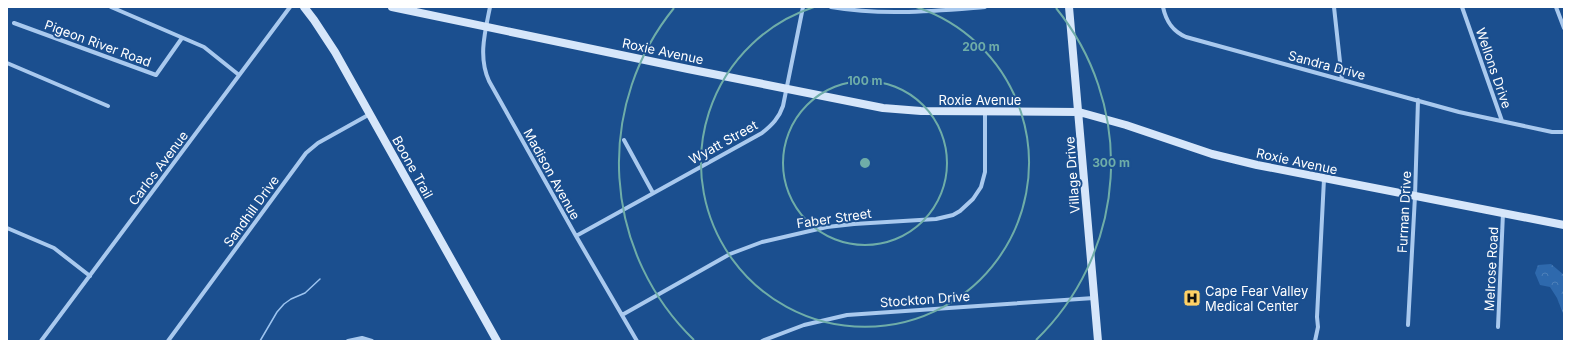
<svg xmlns="http://www.w3.org/2000/svg" width="1571" height="348" font-family="Inter,sans-serif">
<defs>
<pattern id="forest-crowns" width="20" height="18" patternUnits="userSpaceOnUse"><rect width="20" height="18" fill="#2e69ad"/><path d="M2 6a3 3 0 1 1 6 0M12 15a3 3 0 1 1 6 0" fill="none" stroke="#4d80b9"/></pattern>
</defs>
<rect width="100%" height="100%" fill="#1b4f8f"/>
<path fill="url(#forest-crowns)" d="M1551,264L1564,275V316L1557,298L1550,287L1540,285L1535,273L1538,265Z"/>
<g fill="none" stroke-linecap="round" stroke-linejoin="round">
<path stroke="#9cc4f0" stroke-width="1.5" d="M260,341L277,312L284,304L291,299L305,293L320,279"/>
<path stroke="#a9c9ee" stroke-width="4" d="M111,7L204,47L239,75
M490,7C485,32 478,57 489,81L576,236L637,341
M831,7C883,16 933,11 985,7
M1163,7C1166,21 1172,31 1186,37L1459,112L1552,132H1564
M1334,7L1342,80
M1462,7L1502,121
M1556,7L1564,28
M14,23L156,75L182,38
M7,63L108,106
M624,140L653,193
M7,228L54,248L90,276
M576,236L762,133C772,125 779,118 783,106L803,7
M622,315L730,254L762,242L827,227L854,224L936,219L953,215L960,211L973,199L981,187L985,172V113
M1408,325L1415,196L1418,100
M1498,327L1503,213
M41,341L290,7
M168,341L306,153L318,143L370,114
M348,341L362,338L372,341
M762,341L804,325L847,315L1094,298
M1315,341L1318,327L1317,317L1324,179"/>
<path stroke="#d6e6fa" stroke-width="8" d="M304,7L314,20L335,52L497,341
M392,7L688,69L883,108L921,111L1079,112L1126,125L1212,154L1257,165L1564,225
M1069,7L1098,341"/>
</g>
<g fill="none" stroke="#6fada8" stroke-width="2">
<circle cx="865" cy="163" r="82"/>
<path d="M916 7A164 164 0 1 1 814 7"/>
<path d="M694 340A246 246 0 0 1 674 8M1056 8A246 246 0 0 1 1036 340"/>
</g>
<defs>
<g id="hospital-square" transform="scale(0.9)"><rect x="-9" y="-9" width="18" height="18" rx="4" fill="#ffd166" stroke="#1b4f8f"/><path d="M-5-5h3v3.5h4V-5h3V5h-3V1.5h-4V5h-3Z" fill="#111"/></g>
</defs>
<g fill-rule="evenodd">
<use href="#hospital-square" x="1192" y="298"/>
</g>
<g text-anchor="middle" dominant-baseline="central" stroke-width="4" stroke-linejoin="round" paint-order="stroke">
<g font-size="13" fill="#fff" stroke="#1b4f8f">
<text transform="translate(98 43) rotate(20)">Pigeon River Road</text>
<text transform="translate(663 51) rotate(12)">Roxie Avenue</text>
<text transform="translate(1327 65) rotate(15)">Sandra Drive</text>
<text transform="translate(1494 68) rotate(71)">Wellons Drive</text>
<text x="980" y="100">Roxie Avenue</text>
<text transform="translate(723 142) rotate(-29)">Wyatt Street</text>
<text transform="translate(1297 161) rotate(12)">Roxie Avenue</text>
<text transform="translate(413 167) rotate(61)">Boone Trail</text>
<text transform="translate(158 168) rotate(-53)">Carlos Avenue</text>
<text transform="translate(552 174) rotate(61)">Madison Avenue</text>
<text transform="translate(1072 175) rotate(-94)">Village Drive</text>
<text transform="translate(251 211) rotate(-54)">Sandhill Drive</text>
<text transform="translate(1404 212) rotate(-87)">Furman Drive</text>
<text transform="translate(834 218) rotate(-8)">Faber Street</text>
<text transform="translate(1491 269) rotate(-87)">Melrose Road</text>
<text transform="translate(925 299) rotate(-4)">Stockton Drive</text>
</g>
<g font-size="13" fill="#fff" stroke="#1b4f8f" text-anchor="start">
<text x="1205" y="291">Cape Fear Valley<tspan x="1205" dy="15">Medical Center</tspan></text>
</g>
</g>
<circle cx="865" cy="163" r="6" fill="#6fada8" stroke="#1b4f8f" stroke-width="2"/>
<g font-size="12" text-anchor="middle" font-weight="bold" fill="#6fada8" stroke="#1b4f8f" stroke-width="4" stroke-linejoin="round" paint-order="stroke">
<text x="981" y="51">200 m</text>
<text x="865" y="85">100 m</text>
<text x="1111" y="167">300 m</text>
</g>
<rect width="1571" height="348" fill="none" stroke="#ffffff" stroke-width="16"/>
</svg>
